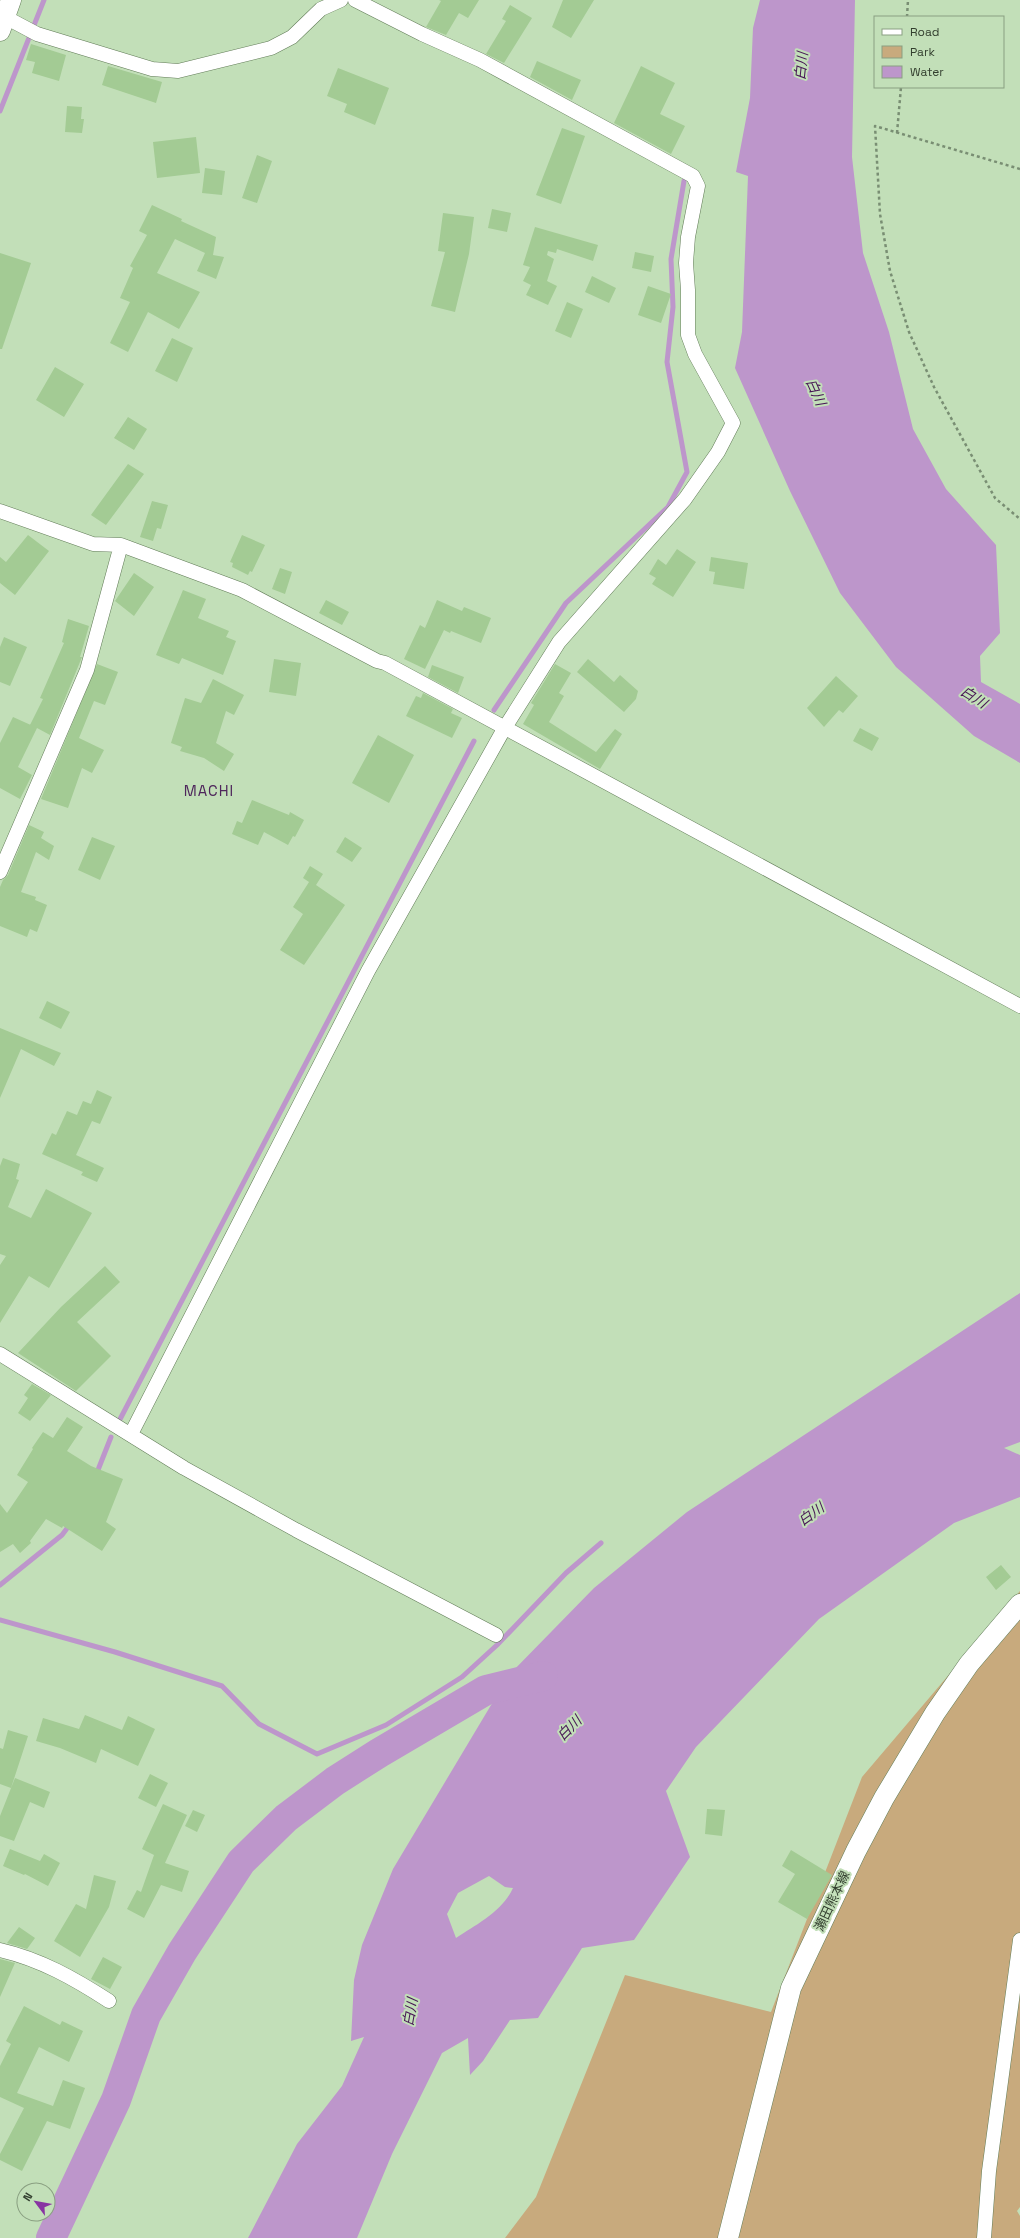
<svg xmlns="http://www.w3.org/2000/svg" width="1020" height="2238" font-family="'Space Grotesk','Noto Sans JP',sans-serif">
<rect width="100%" height="100%" fill="#c2dfb8"/>
<path fill="#c8aa7d" d="M1020,1591V2207L1017,2211L1020,2216V2238H505L536,2197L625,1975L771,2012L862,1777Z"/>
<path fill="#bd96cb" fill-rule="evenodd" d="M760,0H855L852,157L863,253L889,332L913,429L946,489L996,545L1000,633L980,656L981,682L1020,704V763L974,736L896,667L840,593L790,491L735,368L742,332L748,176L736,172L750,98L753,28Z
M1020,1293V1442L1004,1448L1020,1455V1497L954,1523L819,1619L696,1747L666,1791L690,1857L634,1940L582,1948L538,2018L510,2020L483,2061L470,2075L468,2038L442,2053L392,2154L357,2238H248L297,2144L342,2086L364,2037L351,2041L354,1980L362,1945L393,1869L509,1675L594,1588L687,1512ZM489,1876L505,1887L513,1888C503,1911 476,1925 456,1938L447,1914L458,1893Z"/>
<g fill="none" stroke-linecap="round" stroke-linejoin="round">
<path stroke="#bd96cb" stroke-width="5" d="M0,111L44,0
M494,710L566,603L668,507L687,472L667,362L673,307L671,259L684,181
M117,1425L474,741
M96,1475L111,1437
M0,1585L62,1535L71,1523
M0,1620L115,1652L222,1686L259,1724L317,1754L386,1725L462,1677L497,1645L566,1573L601,1543"/>
<path stroke="#bd96cb" stroke-width="30" d="M51,2238L116,2100L146,2015L182,1952L241,1862L286,1818L335,1781L379,1753L486,1690L543,1676"/>
</g>
<path fill="#a3cb94" d="M439,0H479L468,18L459,13L446,35L426,27L441,1Z
M563,0H594L571,38L552,27Z
M510,5L532,18L504,63L486,54L506,21L502,19Z
M31,44L66,55L59,81L32,73L35,62L26,60Z
M537,61L581,80L572,100L530,77Z
M108,66L162,82L156,103L102,85Z
M641,66L675,83L660,114L685,126L671,154L614,123Z
M338,68L389,88L375,125L344,112L347,104L327,96Z
M67,106L82,107L81,119H84L82,133L65,132Z
M562,128L585,136L561,204L536,195Z
M196,137L200,173L157,178L153,142Z
M257,155L272,161L257,203L242,198Z
M205,168L225,171L222,195L202,193Z
M152,205L182,219L181,221L216,237L213,255L224,257L216,279L197,271L205,253L175,239L157,273L200,292L179,329L148,312L128,352L110,343L130,302L120,298L133,268L130,266L147,235L139,231Z
M492,209L511,213L507,232L488,228Z
M443,213L474,217L469,254L455,312L431,306L445,252L438,251Z
M535,227L598,245L593,261L557,249L556,253L548,251L547,255L554,259L547,281L557,286L548,305L526,295L531,285L523,281L530,267L523,265Z
M635,252L654,256L651,272L632,268Z
M0,253L31,263L2,349H0Z
M592,276L616,288L609,303L585,292Z
M648,286L671,294L661,323L638,315Z
M567,302L583,309L571,338L555,331Z
M172,338L193,348L177,382L155,371Z
M55,367L84,384L64,417L36,400Z
M128,417L147,429L134,450L114,438Z
M128,464L144,474L106,525L91,515Z
M152,501L168,505L161,529L157,528L153,541L140,537Z
M28,535L49,551L15,595L0,583V557L6,562Z
M242,535L265,545L252,572L250,571L248,575L232,567L233,563L230,562Z
M677,549L696,562L673,597L652,584L656,578L649,574L658,559L666,565Z
M711,557L748,563L744,589L713,584L715,572L709,571Z
M280,568L292,572L285,594L272,589Z
M134,573L154,587L134,616L115,601Z
M183,590L206,599L198,618L229,631L226,637L236,641L223,675L182,658L179,664L156,655Z
M326,600L349,612L342,625L319,613Z
M437,600L462,611L464,607L491,618L481,643L451,631L450,633L444,630L425,669L404,659L420,625L425,628Z
M68,619L89,626L80,657H82L50,735L37,728L18,767L32,775L20,799L0,788V743L13,717L33,726L30,725L43,699L40,698L64,643L62,642Z
M4,637L27,647L10,686L0,682V647Z
M274,659L301,663L296,696L269,692Z
M588,659L614,682L620,675L638,691L636,699L624,712L577,672Z
M97,664L118,672L105,705L94,701L79,738L104,750L92,773L82,768L68,808L41,799Z
M555,664L571,673L559,693L564,696L549,722L596,752L615,729L622,734L600,769L523,724L534,705L531,703Z
M432,665L464,677L458,693L428,677Z
M836,676L858,696L843,713L839,710L824,727L807,708Z
M213,679L244,695L234,715L226,711L216,743L234,754L224,771L204,758L180,751L182,747L171,743L185,698L201,703Z
M423,693L453,709L451,713L462,718L452,738L406,716L416,696L421,698Z
M860,728L879,738L872,751L853,741Z
M378,735L414,755L389,803L352,783Z
M252,800L289,815L290,812L304,820L295,837L293,836L288,845L264,832L258,845L232,834L237,821L242,823Z
M29,825L44,832L41,838L54,846L49,860L36,852L21,892L36,897L35,900L47,905L37,932L30,929L27,937L0,926V887L3,880L8,875Z
M92,837L115,846L100,880L78,870Z
M345,837L362,848L352,862L336,852Z
M310,866L323,874L316,885L345,905L304,965L280,950L303,914L293,907L309,882L303,878Z
M47,1001L70,1012L61,1029L39,1018Z
M0,1028L61,1053L54,1066L21,1049L0,1098Z
M97,1090L112,1097L100,1124L92,1121L76,1155L104,1168L97,1182L81,1175L83,1172L42,1154L52,1133L56,1135L67,1111L77,1115L83,1101L91,1104Z
M3,1158L20,1164L16,1179L19,1180L8,1207L31,1218L46,1189L92,1213L49,1288L29,1276L0,1323V1265L6,1256L0,1254V1166Z
M105,1266L120,1282L77,1322L111,1356L76,1391L18,1353L61,1307Z
M32,1384L51,1395L30,1421L18,1413L28,1398L24,1395Z
M67,1417L83,1427L67,1451L91,1466L123,1479L106,1522L116,1529L102,1551L63,1526L62,1528L46,1519L30,1541L31,1543L20,1553L13,1544L0,1552V1504L7,1513L28,1482L17,1475L33,1449L32,1448L43,1432L53,1438Z
M1001,1565L1011,1577L996,1590L986,1577Z
M85,1715L122,1730L128,1716L155,1729L138,1766L101,1749L96,1763L60,1748L36,1741L43,1718L79,1729Z
M8,1730L28,1736L11,1788L0,1784V1748L3,1749Z
M150,1774L168,1783L156,1807L138,1798Z
M15,1778L50,1792L44,1808L30,1802L14,1841L0,1836V1816Z
M163,1804L187,1815L165,1863L189,1871L182,1892L161,1885L144,1918L127,1909L137,1890L141,1892L154,1855L142,1849Z
M707,1809L725,1810L722,1836L705,1834Z
M193,1810L205,1815L197,1832L185,1826Z
M10,1849L40,1861L44,1854L60,1863L48,1886L25,1874L24,1875L3,1866Z
M791,1850L832,1875L807,1919L778,1902L795,1874L782,1866Z
M94,1875L116,1881L109,1907L80,1957L54,1941L76,1904L86,1909Z
M19,1927L35,1938L27,1949L7,1943Z
M103,1957L122,1967L110,1989L91,1979Z
M0,1959L15,1963L0,1997Z
M24,2006L60,2025L62,2021L83,2031L69,2062L39,2047L17,2093L53,2106L63,2080L85,2088L70,2129L47,2121L22,2171L0,2160V2154L24,2108L0,2097V2066L11,2044L6,2041Z"/>
<g fill="none" stroke-linecap="round" stroke-linejoin="round">
<g stroke="#627c58" stroke-width="15">
<path id="minor" d="M5,17L37,34L152,69L178,71L271,48L292,37L321,9L341,0
M0,511L93,544L121,545L242,590L377,661L385,663L1020,1006
M0,872L87,670L121,545
M0,1354L184,1468L296,1530L496,1635
M131,1434L368,971L504,729L559,642L685,499L718,452L733,423L695,354L688,335V290L686,263L688,237L698,186L693,176L480,60L422,34L355,0
M0,1950C40,1959 75,1979 109,2001
M984,2238L989,2171L1020,1940"/>
</g>
<g stroke="#627c58" stroke-width="21">
<path id="secondary" d="M0,31L11,0
M728,2238L791,1988L856,1851L884,1798L935,1713L969,1664L1020,1604"/>
</g>
<path stroke="#798e73" stroke-width="2.5" stroke-dasharray="3 3" stroke-linecap="butt" d="M907,17L908,0
M897,133L901,87
M1020,169L875,126L880,214L890,271L909,332L934,387L995,498L1020,519"/>
<use href="#minor" stroke="#fff" stroke-width="14"/>
<use href="#secondary" stroke="#fff" stroke-width="20"/>
</g>
<g text-anchor="middle" dominant-baseline="central" stroke-width="4" stroke-linejoin="round" paint-order="stroke">
<g font-size="13" fill="#333f2f" stroke="#c2dfb8">
<text transform="translate(832 1901) rotate(-65)">瀬田熊本線</text>
</g>
<g font-size="14" font-style="italic" fill="#471555" stroke="#c2dfb8">
<text transform="translate(801 66) rotate(-84)">白川</text>
<text transform="translate(816 392) rotate(66)">白川</text>
<text transform="translate(974 697) rotate(32)">白川</text>
<text transform="translate(811 1514) rotate(-35)">白川</text>
<text transform="translate(569 1728) rotate(-45)">白川</text>
<text transform="translate(410 2012) rotate(-80)">白川</text>
</g>
<g font-size="15" letter-spacing="1" fill="#4e265b" stroke="#c2dfb8">
<text x="209" y="790">MACHI</text>
</g>
</g>
<rect x="874" y="16" width="130" height="72" fill="#c2dfb8" stroke="#899f81"/>
<rect x="882" y="29" width="20" height="6" fill="#ffffff" stroke="#899f81"/>
<text x="910" y="36" font-size="12" fill="#333f2f">Road</text>
<rect x="882" y="46" width="20" height="12" fill="#c8aa7d" stroke="#899f81"/>
<text x="910" y="56" font-size="12" fill="#333f2f">Park</text>
<rect x="882" y="66" width="20" height="12" fill="#bd96cb" stroke="#899f81"/>
<text x="910" y="76" font-size="12" fill="#333f2f">Water</text>
<g transform="translate(36 2202) rotate(302)"><circle r="19" fill="#c2dfb8" stroke="#899f81"/>
<path d="M0-3L7 15L0 10L-7 15Z" fill="#8834a2"/>
<text y="-6" font-size="11" font-weight="bold" text-anchor="middle" fill="#333f2f">N</text>
</g>
</svg>
